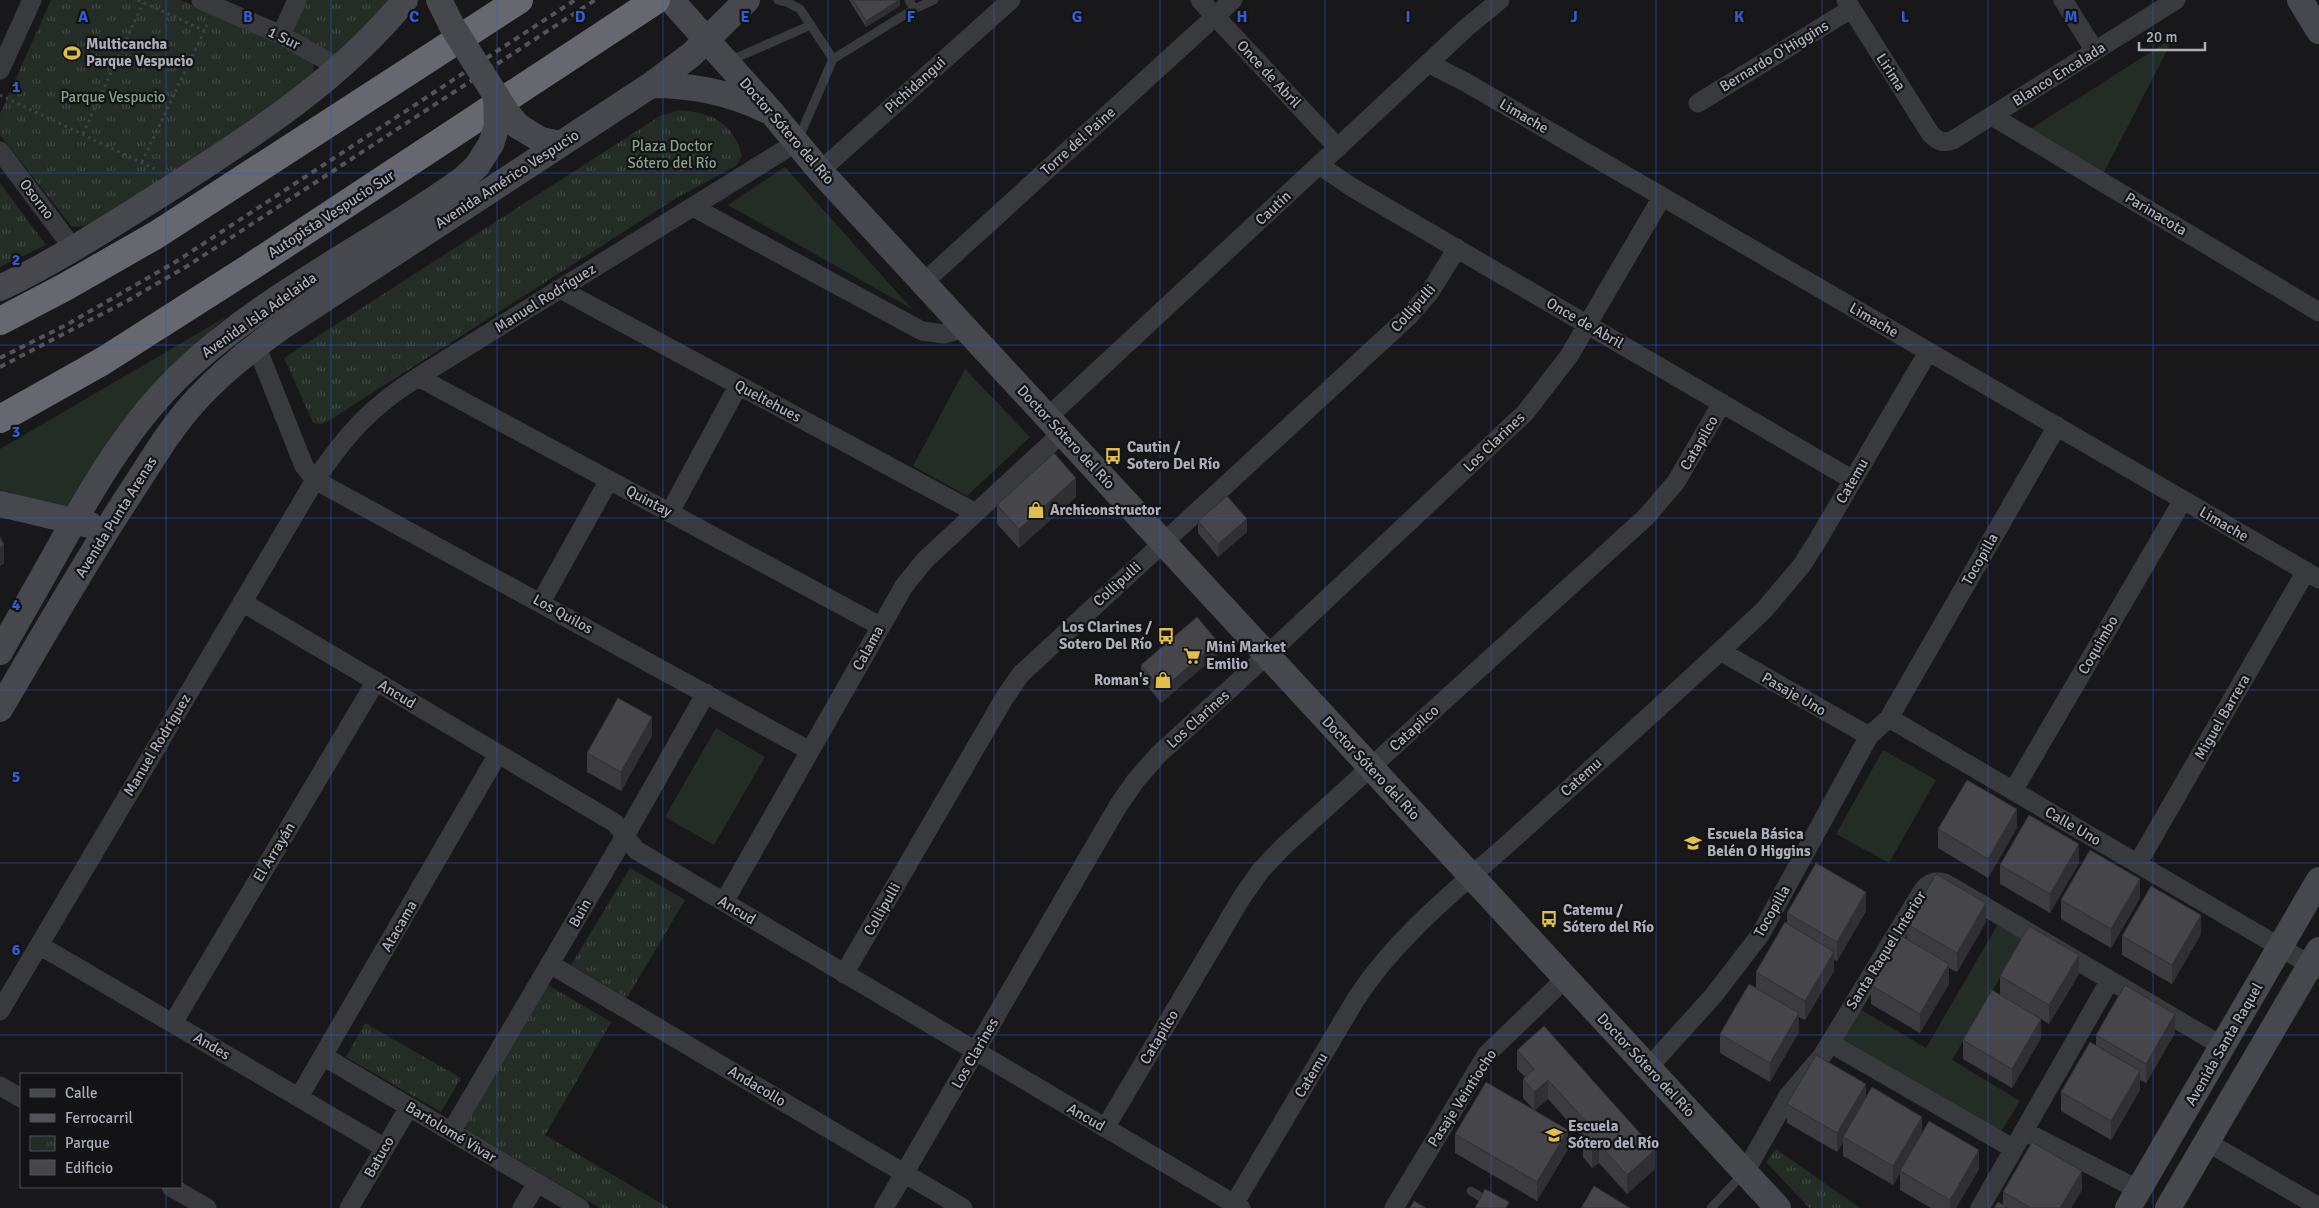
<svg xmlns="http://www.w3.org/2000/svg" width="2319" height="1208" font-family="Signika,sans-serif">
<defs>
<pattern id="park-tufts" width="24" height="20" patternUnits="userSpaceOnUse" patternTransform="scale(1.25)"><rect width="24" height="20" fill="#242c26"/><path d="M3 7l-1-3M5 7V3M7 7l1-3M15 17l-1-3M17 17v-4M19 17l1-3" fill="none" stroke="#414843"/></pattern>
</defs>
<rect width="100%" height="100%" fill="#18181a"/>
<path fill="#242c26" d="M2174,37L2100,180L2024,133Z
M785,167L912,309L728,205Z
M226,317L172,365L123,420L67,508L0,490V449Z
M965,369L1030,437L967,496L913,466Z
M716,728L765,757L714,845L665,817Z
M1883,750L1936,780L1889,863L1836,834Z
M1998,924L2023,939L1952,1060L2020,1101L1999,1135L1837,1042L1858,1008L1926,1048Z"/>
<path fill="url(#park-tufts)" d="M51,0H181L283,45L313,63L315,74L190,162L91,223L83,226L72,227L0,135V114Z
M303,0H394L332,59L290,36Z
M680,110C713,113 733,122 742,156L736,166L678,197L330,420L321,424L313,423L284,358L660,116Z
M0,183L46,245L0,267Z
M630,868L685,900L627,998L571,965Z
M548,985L611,1022L545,1135L669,1208H600L464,1128Z
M365,1023L461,1078L441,1112L346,1057Z
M1776,1149L1860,1208H1809L1766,1162Z"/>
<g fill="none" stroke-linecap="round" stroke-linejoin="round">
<path stroke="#3f4045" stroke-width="3" stroke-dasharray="2.5 4" stroke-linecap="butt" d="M138,0L205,31
M0,95L155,169
M83,134L143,3
M142,162L207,25"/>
<path stroke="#393a3e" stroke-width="9" d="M778,0L787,2L800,9L833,59
M909,0L914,9
M729,61L811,25
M798,140L833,59L914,9L934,0
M1471,1191L1499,1208
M1711,1208L1743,1174"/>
<path stroke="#393a3e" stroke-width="19" d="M201,0L281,35L338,67
M1200,0L1338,148
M1846,0L1930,133C1937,141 1943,144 1953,140L2176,0
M2063,0L2095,51
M281,35L297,0
M1428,63L1467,83L2319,579
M0,70L32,0
M1698,103L1851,9
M1992,116L2319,312
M0,151L73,248
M1319,165L1353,188L1853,480
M820,171L1011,0
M693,207L922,331L944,334L965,328
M923,283L1233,0
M560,289L976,513
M256,345L304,466L315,480L810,751
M418,377L880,626
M1048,417L1466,28L1500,0
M670,512L738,386
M242,602L615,823L636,850L1241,1208
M541,602L609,480
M1720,651L1869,736
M1889,718L2319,970
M2013,791L2183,500
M2138,863L2306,571
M724,902L904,586L925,560L1062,433
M39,945L385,1148
M550,964L963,1208
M844,974L1005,697L1021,674L1409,316L1430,292L1457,248
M0,1011L315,480C348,433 369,408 418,377L797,142
M173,1023L376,681
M1830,1043L2014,1149
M323,1056L580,1208
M1648,1068L1714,995L1760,935L1869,736L1889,718L2057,426
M0,1086L21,1098
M299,1097L498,754
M1105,1128L1242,897L1261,870L1284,846L1646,517L1676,482L1722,403
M2024,1131L2139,1190
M451,1132L625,836L706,693
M2207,1142L2319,1207
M1745,1172L1788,1096L1822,1056L1923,890C1929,882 1935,880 1945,883L2222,1046
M171,1187L207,1208
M1234,1204L1356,999C1396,937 1456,890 1510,842C1595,765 1682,688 1765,609L1802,565L1819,538L1928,352
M349,1208L409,1107
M522,1208L537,1183
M884,1208L1118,806L1136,780L1158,755L1267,655L1525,413L1569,356L1662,197
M1394,1208L1487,1054L1566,978
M1980,1208L2110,980"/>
<path stroke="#47484e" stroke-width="26" d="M439,0L452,26
M671,0L773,114L820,171L1778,1208
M2300,0L2319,31
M651,85C692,85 729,92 766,110
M518,126L541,140L561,144
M0,288C57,261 110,226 163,193C250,137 339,81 405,0
M0,504L90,525
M0,652C22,613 44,575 65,537C97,480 131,423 178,377C261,296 369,247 463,179L477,166L491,144
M0,709C43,636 85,562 131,492C152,460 171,427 197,399C223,371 252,348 283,326L651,85L691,55L747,0
M2128,1208L2319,880
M2168,1208L2319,950"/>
<path stroke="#66676f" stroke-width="28" d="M0,321L65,287L156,235L519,0
M0,419L103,361L252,266L656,0"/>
<path stroke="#525359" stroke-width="4" stroke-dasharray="6 5" stroke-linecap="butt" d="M0,358L66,325L177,261L575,0
M0,367L125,302L189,265L595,0"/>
<path stroke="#47484e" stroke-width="26" d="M452,26L507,113L518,126
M491,144L497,126L496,95"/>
</g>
<path fill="#3b3b40" d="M849,0H900V6L866,27Z
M1076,497L1019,548L997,524V505Z
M1198,521L1247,532L1218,557L1198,533Z
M1218,654L1161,703L1141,678V665Z
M652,736L621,791L587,772V753Z
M2017,828L1988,878L1938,848V829Z
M2079,863L2050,913L2000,884V865Z
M2140,898L2111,948L2061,919V900Z
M1866,911L1837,961L1834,959V971L1805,1020L1799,1017V1032L1770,1082L1720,1053V1034L1756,988V972L1787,924V913Z
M1986,922L1957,972L1949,968V984L1920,1033L1871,1004V985L1907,940V924Z
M2201,934L2172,984L2122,955V936Z
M2079,974L2049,1024L2041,1019V1038L2012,1088L1963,1059V1040L2000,995V976Z
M2175,1033L2146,1083L2140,1080V1090L2111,1140L2061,1111V1092L2096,1046V1035Z
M1517,1050L1655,1169L1627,1194L1599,1163L1592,1168L1583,1157V1138L1548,1099L1535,1110L1568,1149L1537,1201L1455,1153V1134L1534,1110L1523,1098V1079L1525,1077L1517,1069Z
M1866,1098L1979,1169L1956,1208H1931L1900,1190V1173L1893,1185L1843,1156V1142L1837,1152L1787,1123V1104Z
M2082,1190L2071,1208H1994L2003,1205V1192Z"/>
<path fill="#303034" d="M899,0H900V6L866,27V21Z
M1076,478V497L1019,548V529Z
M1247,519V532L1218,557V544Z
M4,545V564L0,566V547Z
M1218,642V654L1161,703V690Z
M652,717V736L621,791V772Z
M2017,809V828L1988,878V859Z
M2079,844V863L2050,913V894Z
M2140,879V898L2111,948V929Z
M1866,892V911L1837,961V942Z
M1986,903V922L1957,972V953Z
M2201,915V934L2172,984V965Z
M1834,952V971L1805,1020V1001Z
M2079,955V974L2049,1024V1005Z
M1949,964V984L1920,1033V1014Z
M1799,1013V1032L1770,1082V1063Z
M2175,1014V1033L2146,1083V1064Z
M2041,1019V1038L2012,1088V1069Z
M2140,1071V1090L2111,1140V1121Z
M1548,1080V1099L1534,1111V1092Z
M1866,1084V1103L1843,1137V1142L1837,1152V1133Z
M1922,1117V1136L1900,1171V1173L1893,1185V1166Z
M1568,1130V1149L1537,1201V1182Z
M1599,1144V1163L1592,1168V1149Z
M1655,1150V1169L1627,1194V1175Z
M1979,1150V1169L1956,1208H1950V1200Z
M2082,1171V1190L2071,1208H2060Z"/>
<path fill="#45454a" stroke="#303034" d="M853,0H899L866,21Z
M1054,453L1076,478L1019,529L997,505Z
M1227,496L1247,519L1218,544L1198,521Z
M0,537L4,545L0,547Z
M1197,617L1218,642L1161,690L1141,665Z
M618,698L652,717L621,772L587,753Z
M1967,780L2017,809L1988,859L1938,829Z
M2029,815L2079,844L2050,894L2000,865Z
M2090,850L2140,879L2111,929L2061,900Z
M1816,863L1866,892L1837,942L1787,913Z
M1936,874L1986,903L1957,953L1907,924Z
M2151,886L2201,915L2172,965L2122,936Z
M1785,922L1834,952L1805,1001L1756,972Z
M2029,926L2079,955L2049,1005L2000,976Z
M1900,935L1949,964L1920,1014L1871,985Z
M1749,984L1799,1013L1770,1063L1720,1034Z
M2125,985L2175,1014L2146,1064L2096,1035Z
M1992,990L2041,1019L2012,1069L1963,1040Z
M1544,1026L1655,1150L1627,1175L1599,1144L1592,1149L1583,1138L1593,1129L1548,1080L1534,1092L1523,1079L1534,1069L1517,1050Z
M2090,1042L2140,1071L2111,1121L2061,1092Z
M1816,1055L1866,1084L1837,1133L1787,1104Z
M1486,1082L1568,1130L1537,1182L1455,1134Z
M1872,1087L1922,1117L1893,1166L1843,1137Z
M1929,1121L1979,1150L1950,1200L1900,1171Z
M2032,1142L2082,1171L2060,1208H2031L2003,1192Z
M1594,1186L1630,1208H1581Z
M1485,1189L1509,1202L1506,1208H1475Z
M1414,1201L1426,1208H1410Z
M1998,1202L2008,1208H1994Z"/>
<path fill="none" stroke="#325cd3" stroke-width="1" stroke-opacity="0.55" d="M166,0V1074M331,0V1208M497,0V1208M663,0V1208M828,0V1208M994,0V1208M1160,0V1208M1325,0V1208M1491,0V1208M1656,0V1208M1822,0V1208M1988,0V1208M2153,0V1208M0,173H2319M0,345H2319M0,518H2319M0,690H2319M0,863H2319M0,1035H2319M166,1187V1208"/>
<defs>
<g id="stadium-bare" transform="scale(1.35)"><path d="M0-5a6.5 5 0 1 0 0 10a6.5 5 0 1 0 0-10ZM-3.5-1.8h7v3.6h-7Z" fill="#e2bf48" stroke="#131315" stroke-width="2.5" paint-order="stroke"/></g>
<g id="bus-bare" transform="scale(1.35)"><path d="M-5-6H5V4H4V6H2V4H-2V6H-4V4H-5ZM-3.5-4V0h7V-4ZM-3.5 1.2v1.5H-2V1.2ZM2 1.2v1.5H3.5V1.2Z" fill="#e2bf48" stroke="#131315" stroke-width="2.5" paint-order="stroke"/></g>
<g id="shop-bare" transform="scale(1.35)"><path d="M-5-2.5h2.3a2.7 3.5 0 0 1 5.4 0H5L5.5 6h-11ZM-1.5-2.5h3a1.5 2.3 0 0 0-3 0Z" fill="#e2bf48" stroke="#131315" stroke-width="2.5" paint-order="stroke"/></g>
<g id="supermarket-bare" transform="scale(1.35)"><path d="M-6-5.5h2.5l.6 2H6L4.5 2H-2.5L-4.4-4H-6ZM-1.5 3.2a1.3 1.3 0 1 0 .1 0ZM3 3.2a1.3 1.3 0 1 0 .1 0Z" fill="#e2bf48" stroke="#131315" stroke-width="2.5" paint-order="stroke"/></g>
<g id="school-bare" transform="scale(1.35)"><path d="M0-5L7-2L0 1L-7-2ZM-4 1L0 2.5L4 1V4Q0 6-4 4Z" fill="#e2bf48" stroke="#131315" stroke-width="2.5" paint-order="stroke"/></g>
</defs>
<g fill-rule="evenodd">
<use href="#stadium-bare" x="72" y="53"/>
<use href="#bus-bare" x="1113" y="456"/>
<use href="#shop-bare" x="1036" y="510"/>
<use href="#bus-bare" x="1166" y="636"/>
<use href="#supermarket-bare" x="1192" y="656"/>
<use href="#shop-bare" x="1163" y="680"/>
<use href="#school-bare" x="1693" y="843"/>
<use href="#bus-bare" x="1549" y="919"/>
<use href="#school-bare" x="1554" y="1135"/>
</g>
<g text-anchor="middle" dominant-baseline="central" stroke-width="4.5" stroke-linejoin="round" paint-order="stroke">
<g font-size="15" fill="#abaeb8" stroke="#131315">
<text transform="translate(284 38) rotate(26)">1 Sur</text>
<text transform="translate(1774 56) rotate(-31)">Bernardo O'Higgins</text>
<text transform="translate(1891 72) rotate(57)">Lirima</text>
<text transform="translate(1269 74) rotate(47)">Once de Abril</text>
<text transform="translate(2059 74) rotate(-32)">Blanco Encalada</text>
<text transform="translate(915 85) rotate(-42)">Pichidangui</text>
<text transform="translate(1524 116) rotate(30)">Limache</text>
<text transform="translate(787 131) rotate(49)">Doctor Sótero del Río</text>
<text transform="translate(1078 141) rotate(-42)">Torre del Paine</text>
<text transform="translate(507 179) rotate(-33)">Avenida Américo Vespucio</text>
<text transform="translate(37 199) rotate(52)">Osorno</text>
<text transform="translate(1273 208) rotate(-43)">Cautín</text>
<text transform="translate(331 214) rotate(-33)">Autopista Vespucio Sur</text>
<text transform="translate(2156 214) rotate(31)">Parinacota</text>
<text transform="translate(545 298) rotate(-32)">Manuel Rodríguez</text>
<text transform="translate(1413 308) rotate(-48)">Collipulli</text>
<text transform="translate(259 315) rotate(-35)">Avenida Isla Adelaida</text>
<text transform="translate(1874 320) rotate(30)">Limache</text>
<text transform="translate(1585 323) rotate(30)">Once de Abril</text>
<text transform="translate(768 401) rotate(28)">Queltehues</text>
<text transform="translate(1066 437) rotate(47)">Doctor Sótero del Río</text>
<text transform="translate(1494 442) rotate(-44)">Los Clarines</text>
<text transform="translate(1699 443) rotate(-60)">Catapilco</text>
<text transform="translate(1852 481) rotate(-60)">Catemu</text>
<text transform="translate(649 501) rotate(28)">Quintay</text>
<text transform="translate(116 517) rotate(-58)">Avenida Punta Arenas</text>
<text transform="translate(2224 524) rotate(30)">Limache</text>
<text transform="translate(1980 559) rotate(-60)">Tocopilla</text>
<text transform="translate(1117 584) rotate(-42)">Collipulli</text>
<text transform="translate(563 614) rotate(29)">Los Quilos</text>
<text transform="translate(2098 645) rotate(-60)">Coquimbo</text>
<text transform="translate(868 648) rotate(-61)">Calama</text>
<text transform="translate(397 694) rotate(31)">Ancud</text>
<text transform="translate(1794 694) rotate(30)">Pasaje Uno</text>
<text transform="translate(2222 717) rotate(-60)">Miguel Barrera</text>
<text transform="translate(1198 719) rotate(-42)">Los Clarines</text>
<text transform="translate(1414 728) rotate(-42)">Catapilco</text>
<text transform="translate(157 745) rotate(-59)">Manuel Rodríguez</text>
<text transform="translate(1371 768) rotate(47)">Doctor Sótero del Río</text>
<text transform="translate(1581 777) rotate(-42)">Catemu</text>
<text transform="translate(2073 826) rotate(30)">Calle Uno</text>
<text transform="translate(274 852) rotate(-59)">El Arrayán</text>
<text transform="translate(882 909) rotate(-60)">Collipulli</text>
<text transform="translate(737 910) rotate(31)">Ancud</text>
<text transform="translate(1772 911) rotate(-60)">Tocopilla</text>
<text transform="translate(580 913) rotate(-60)">Buin</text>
<text transform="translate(399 926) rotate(-60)">Atacama</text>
<text transform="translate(1886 950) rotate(-58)">Santa Raquel Interior</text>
<text transform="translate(1159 1037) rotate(-59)">Catapilco</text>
<text transform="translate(2224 1044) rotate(-60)">Avenida Santa Raquel</text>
<text transform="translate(212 1046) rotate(31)">Andes</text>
<text transform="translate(975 1053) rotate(-60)">Los Clarines</text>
<text transform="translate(1646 1065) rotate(47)">Doctor Sótero del Río</text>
<text transform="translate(1311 1075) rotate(-59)">Catemu</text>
<text transform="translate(757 1086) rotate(31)">Andacollo</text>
<text transform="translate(1462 1098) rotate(-57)">Pasaje Veintiocho</text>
<text transform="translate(1086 1117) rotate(30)">Ancud</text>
<text transform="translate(451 1132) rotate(31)">Bartolomé Vivar</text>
<text transform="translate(379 1157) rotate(-60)">Batuco</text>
</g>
<g font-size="15" font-weight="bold" fill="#abaeb8" stroke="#131315" text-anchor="start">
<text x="86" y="44">Multicancha<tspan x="86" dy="17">Parque Vespucio</tspan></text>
<text x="1127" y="447">Cautin /<tspan x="1127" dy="17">Sotero Del Río</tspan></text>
<text x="1050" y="510">Archiconstructor</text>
<text x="1152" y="627" text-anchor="end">Los Clarines /<tspan x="1152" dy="17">Sotero Del Río</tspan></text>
<text x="1206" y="647">Mini Market<tspan x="1206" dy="17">Emilio</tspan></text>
<text x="1149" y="680" text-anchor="end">Roman's</text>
<text x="1707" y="834">Escuela Básica<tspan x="1707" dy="17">Belén O Higgins</tspan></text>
<text x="1563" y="910">Catemu /<tspan x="1563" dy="17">Sótero del Río</tspan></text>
<text x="1568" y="1126">Escuela<tspan x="1568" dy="17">Sótero del Río</tspan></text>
</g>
<g font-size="15" fill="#84a189" stroke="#131315">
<text x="113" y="97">Parque Vespucio</text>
<text x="672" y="146">Plaza Doctor<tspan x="672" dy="17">Sótero del Río</tspan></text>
</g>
</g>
<g font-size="16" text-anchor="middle" font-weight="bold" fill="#325cd3" stroke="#131315" stroke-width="4.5" stroke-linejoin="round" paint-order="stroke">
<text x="83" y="22">A</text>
<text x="248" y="22">B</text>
<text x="414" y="22">C</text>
<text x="580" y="22">D</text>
<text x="745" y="22">E</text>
<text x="911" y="22">F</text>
<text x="1077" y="22">G</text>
<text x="1242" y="22">H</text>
<text x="1408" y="22">I</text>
<text x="1574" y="22">J</text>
<text x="1739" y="22">K</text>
<text x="1905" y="22">L</text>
<text x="2071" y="22">M</text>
<text x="16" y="92">1</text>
<text x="16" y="265">2</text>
<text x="16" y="437">3</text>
<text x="16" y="610">4</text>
<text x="16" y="782">5</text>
<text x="16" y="955">6</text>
</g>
<rect x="20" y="1073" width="162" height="115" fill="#131315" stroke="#505156"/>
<rect x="30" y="1089" width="25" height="8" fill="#47484e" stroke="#505156"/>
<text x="65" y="1098" font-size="15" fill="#abaeb8">Calle</text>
<rect x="30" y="1114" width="25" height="8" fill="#525359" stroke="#505156"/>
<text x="65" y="1123" font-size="15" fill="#abaeb8">Ferrocarril</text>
<rect x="30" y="1136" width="25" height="15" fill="url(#park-tufts)" stroke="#505156"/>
<text x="65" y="1148" font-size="15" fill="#abaeb8">Parque</text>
<rect x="30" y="1160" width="25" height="15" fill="#45454a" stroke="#505156"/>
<text x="65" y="1173" font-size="15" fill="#abaeb8">Edificio</text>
<path d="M2139 42v8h66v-8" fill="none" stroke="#abaeb8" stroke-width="2.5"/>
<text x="2146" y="42" font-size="15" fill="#abaeb8" stroke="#131315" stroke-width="4" paint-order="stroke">20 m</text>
</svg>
